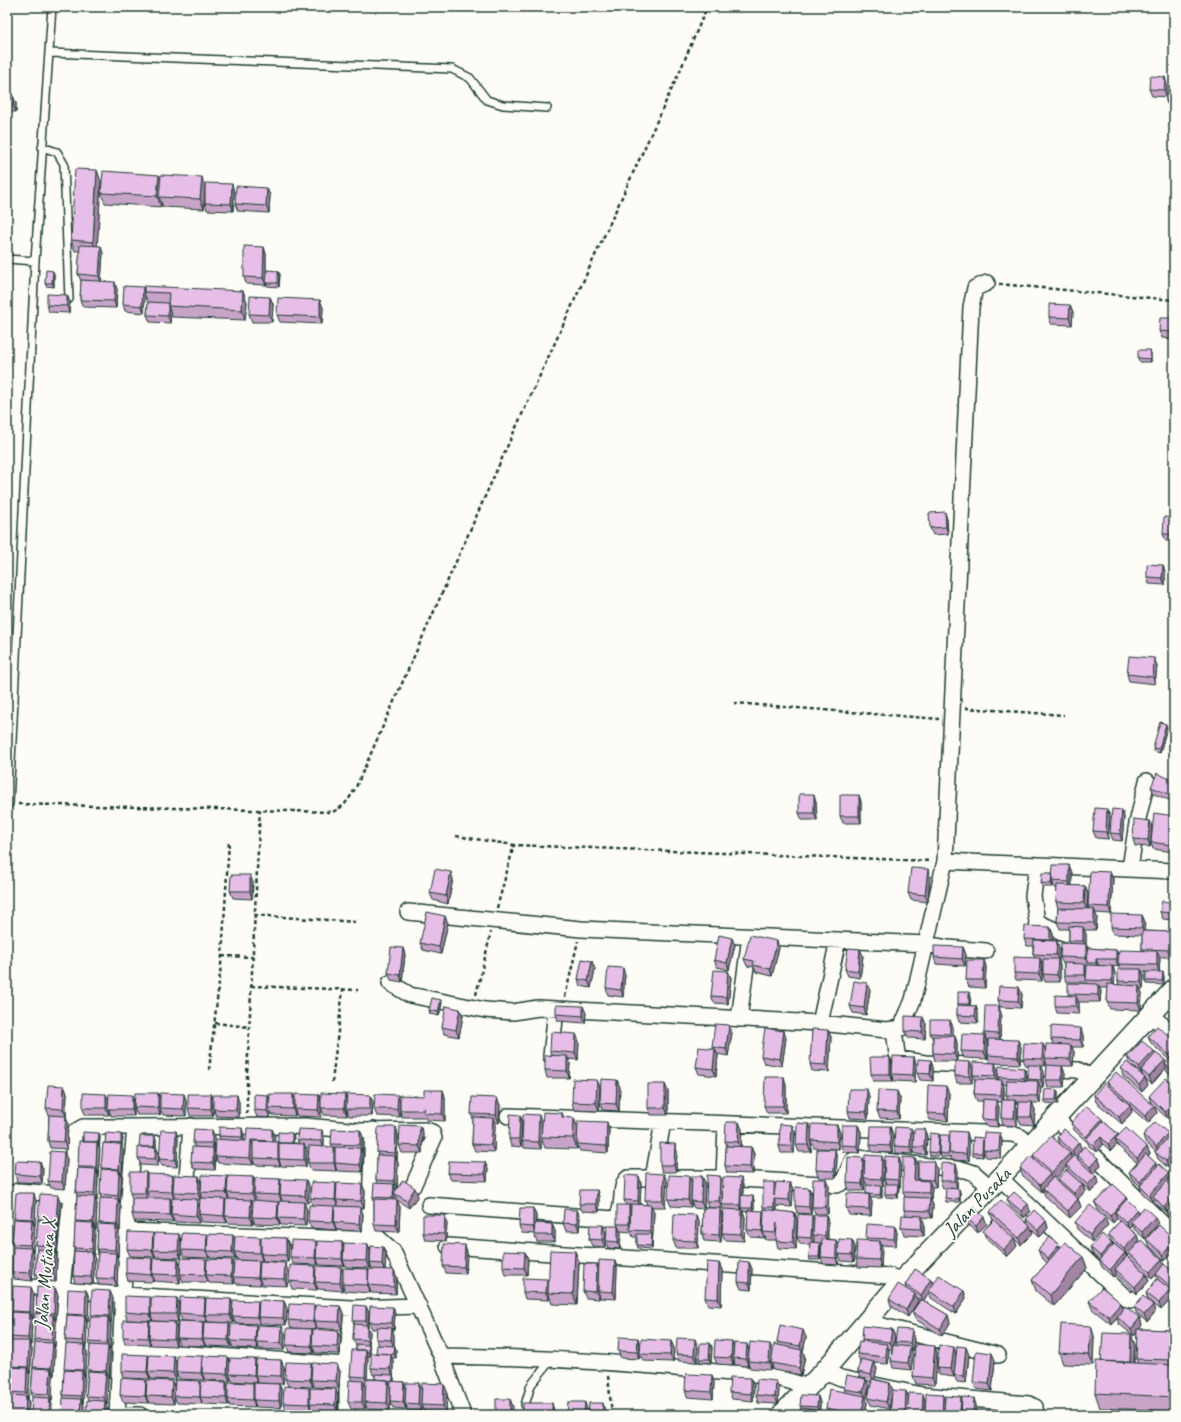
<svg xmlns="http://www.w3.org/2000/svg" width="1181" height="1422" font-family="Caveat,sans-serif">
<rect width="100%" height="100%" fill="#fdfcf7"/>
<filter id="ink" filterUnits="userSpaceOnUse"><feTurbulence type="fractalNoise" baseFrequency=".025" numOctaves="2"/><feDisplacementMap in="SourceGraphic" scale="8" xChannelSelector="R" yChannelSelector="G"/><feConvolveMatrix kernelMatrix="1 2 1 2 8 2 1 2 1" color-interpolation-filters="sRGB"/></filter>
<g filter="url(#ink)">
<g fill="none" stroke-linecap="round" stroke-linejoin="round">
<g stroke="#1f3d34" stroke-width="10">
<path id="service" d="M50,53L452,69L470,78L487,100L503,105L547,108
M42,147L57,152L64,164L69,299
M7,259L35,261
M7,804H9L35,261L52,7
M525,1405L531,1385L551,1360"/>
</g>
<g stroke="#1f3d34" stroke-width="18">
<path id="minor" d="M945,861L1174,871
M1037,865L1033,896L1037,922L1064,934
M1130,868L1137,823L1147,781
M408,912L581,929L927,944L948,948L986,951
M390,983L410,995L485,1010L513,1012L538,1008L820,1023L887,1030L901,1028L913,1000L945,861L971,307L975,288L987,283
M1150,1015L1174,1034
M739,1019L749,944
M820,1023L838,940
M894,1030L897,1054L900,1059L925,1063L1078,1070L1093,1078
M551,1056L556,1010
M508,1116L1012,1134L1021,1137L1029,1147
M1056,1118L1174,1235
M373,1130L369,1227L374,1234L393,1251L441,1356C529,1357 618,1362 706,1371C739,1374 776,1374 807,1387
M187,1178L191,1126
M653,1178L663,1122
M724,1178L726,1124
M1000,1178L1127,1299L1131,1300L1140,1297L1174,1259
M429,1205L614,1219C627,1211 617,1187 628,1178H724L837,1185L843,1182L852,1161L858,1158L965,1170L974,1173L991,1188
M126,1231L380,1240
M448,1246L889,1276L902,1280
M7,1273L12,1194L18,1191L71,1195
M7,1285L123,1295L126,1231L135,1127L305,1126L361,1131L426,1130L432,1132L434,1138L413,1186
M867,1322L998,1355
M119,1349L347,1365
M441,1356L462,1412L461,1415
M824,1371L841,1378L922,1395L1029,1404L1035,1407L1036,1415
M57,1415L62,1290L71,1195L74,1135L76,1131L83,1127H135
M117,1415L123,1295L352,1308L419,1306
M122,1415H140
M347,1415V1365L352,1308"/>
</g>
<g stroke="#1f3d34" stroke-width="22">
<path id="tertiary" d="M781,1415L824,1371L902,1280L1000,1178L1174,989"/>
</g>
<path stroke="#1f3d34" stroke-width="2.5" stroke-dasharray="4 3" stroke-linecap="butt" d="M999,284L1174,300
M734,703L939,719
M965,708L1064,715
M18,804L332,812C345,807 349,799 356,787L507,447L679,73L707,7
M456,836L514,845L932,861
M497,908L514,845
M254,915L355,922
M222,956L252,957
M251,986L358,990
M476,995L491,932
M565,997L578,941
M215,1023L249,1027
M209,1070L222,956L229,841
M332,1082L343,989
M247,1114V1074L260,809
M608,1376L612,1415"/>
<use href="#service" stroke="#fdfcf7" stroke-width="7"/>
<use href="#minor" stroke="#fdfcf7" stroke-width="15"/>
<use href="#tertiary" stroke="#fdfcf7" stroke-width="19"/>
</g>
<path fill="#c6a3c7" stroke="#1f3d34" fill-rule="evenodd" d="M1174,76V105L1167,104L1166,101V97L1152,96L1149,89L1167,84V94L1173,95L1172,90Z
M7,89L10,96H13L16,103V112H7Z
M160,179L205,188L234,192L233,211L207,210L205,203L204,209L163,207L161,202V207L105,203L101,193Z
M101,181L97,245L103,253L101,281L117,289L116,308L83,307L80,300L81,281L78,274L80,251H75L71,240Z
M270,195L269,213L238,211L235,204Z
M264,247L266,254V285L246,284L244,277Z
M53,271L54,274V287L46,286L45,283Z
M280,274L279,287L267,286L266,283Z
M143,287L144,291H243L247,302L245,320L172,317L171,313L170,323L150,322L147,315L148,302L145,296L144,313L125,311L123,304Z
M67,295L70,302L69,313L49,312L47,305Z
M270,297L273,304L272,322H252L249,314Z
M320,300L323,308L322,324L280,322L277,315Z
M1070,305L1073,312L1072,325L1051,324L1049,317Z
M1174,318V339L1162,338L1159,331Z
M1150,350L1151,354V362H1139L1138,358Z
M1174,518V541H1166L1163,534Z
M947,519L948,534L933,535L930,528Z
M1163,565L1165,572V585L1149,584L1147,577Z
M1154,658L1157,666L1155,684L1129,681L1127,674Z
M1174,699V716L1173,715L1170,708Z
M1167,727L1160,753L1154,751L1153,748Z
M1174,781V802L1154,794L1151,787Z
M859,795L861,802V823H843L840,816Z
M816,801L817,820H802L799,813Z
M1107,809L1110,816L1108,839L1096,838L1093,831Z
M1122,810L1124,817L1122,841L1113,840L1110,833Z
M1174,816V847L1173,852L1153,849L1151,843L1150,847L1135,846L1133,839L1150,821L1152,828L1151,838Z
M1069,865L1072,873V886H1085L1088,894L1087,909H1089L1088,906L1110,872L1113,879L1111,914L1095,913L1097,917L1096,930H1084L1086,934V944L1088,948L1116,950L1119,956L1142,951V935L1113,934L1111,927L1142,915L1145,922L1144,931L1174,932V957H1159L1160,958L1159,972L1164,976V985L1147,984L1146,981V972H1142L1144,976L1143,989H1140L1142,993L1141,1010L1110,1009L1107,1002L1108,988H1099L1101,991L1100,1002H1078L1079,1003V1014L1057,1013L1055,1006L1069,996L1068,994L1087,984V982H1066L1064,975V964H1063L1060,957L1070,944L1069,941V929H1060L1057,922L1058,908L1056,902L1057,888H1054L1053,883L1052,887H1042L1041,883L1052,873V875ZM1119,965L1120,969L1118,981L1119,985H1114L1115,973L1113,966L1118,967Z
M930,876L928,902L911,900L908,893Z
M453,879L448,904L433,900L430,893Z
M253,882L252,899L233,898L230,891Z
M1174,903V920L1163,919L1160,912Z
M448,923L441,954L423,950L420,943Z
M1050,927L1053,934V941H1057L1059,948V962L1060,966V982H1045L1043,974V962L1041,961L1042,966V981L1016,980L1014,973L1035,958L1033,954V946H1027L1024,939Z
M735,945L729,970L717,967L714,960Z
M963,947L966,955L965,966L936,964L934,957Z
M403,948L405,955L402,982L391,980L388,973Z
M779,948L772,976L756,972L754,967L747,966L744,959Z
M860,949L863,956L860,978L848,976L845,969Z
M984,960L986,967L985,988L969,987L966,980Z
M595,969L591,988L580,986L578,979Z
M728,971L731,978L728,1004L714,1003L711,996Z
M625,975L623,997L608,995L606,988Z
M870,990L866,1015L853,1013L850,1006Z
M1022,994L1021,1008L1000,1007L998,1000Z
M971,996L970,1006H976L978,1013V1023L959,1022L957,1015L958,1006V1004Z
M441,1000L442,1003L439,1016L430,1014L429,1010Z
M1174,1009V1024L1172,1022L1169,1015Z
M586,1013L585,1023L558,1021L556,1014Z
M1001,1013L1000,1039L1021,1047L1020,1064L990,1063L988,1055V1041L987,1040V1059L964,1058L961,1051L984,1035V1033Z
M463,1016L459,1037L444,1034L442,1027Z
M926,1024L925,1039L908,1038L905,1031Z
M953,1027V1036H955L957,1043V1061H935L933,1053V1040L930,1033Z
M828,1030L831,1037L829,1072L812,1071L810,1064Z
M732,1033L728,1056L717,1054L718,1056L716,1076L699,1074L696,1067L712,1049V1047Z
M1083,1035V1047H1072L1074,1052L1073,1066H1062L1065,1073L1064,1087H1048L1046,1080L1047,1065L1045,1059V1066H1041L1044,1072L1043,1087H1040V1103H1032L1035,1110L1034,1125L1021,1124L1018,1117L1019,1102H1016L1017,1108V1126L1003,1125L1001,1118L1002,1102H997L999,1107L998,1127L985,1126L982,1119L983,1101H977L974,1094L975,1081L973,1075L998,1070V1080H999L998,1077L1024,1068L1027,1075L1026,1080L1028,1081V1065H1025L1023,1058L1045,1050L1053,1044L1051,1039ZM1003,1084L1007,1085L1006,1095L1008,1100H1004V1087Z
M1148,1036L1174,1040V1077L1167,1072L1166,1068L1152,1084L1145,1079L1148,1085L1142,1092L1123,1076L1121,1068L1143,1076L1142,1074L1130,1064L1127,1057L1154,1051L1155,1054L1166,1063L1169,1060L1151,1043Z
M786,1038L782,1066L764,1063L761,1056Z
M579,1041L578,1060L569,1059L570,1063L569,1078H547L545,1070L551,1055L550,1051Z
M890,1057L892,1064L914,1057L916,1064L915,1082L894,1081L893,1076V1081H873L871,1074Z
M931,1060L933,1067V1081L920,1080L917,1073Z
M970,1062L972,1083H957L955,1076Z
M784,1077L786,1085V1113H767L764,1106Z
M597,1080L600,1087L599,1111L574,1110L572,1102Z
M1107,1082L1151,1103L1149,1096L1172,1084L1174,1082V1112L1168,1119L1154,1106L1157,1113L1148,1123L1131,1108L1132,1112L1122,1124L1096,1102L1094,1095L1109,1087Z
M64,1086L67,1093L66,1116L68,1123L67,1149L50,1148L48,1141L49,1115L46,1108Z
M620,1087L619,1111L602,1110L600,1103Z
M443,1090L445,1097V1121L426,1120L425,1117H402L400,1111V1117L377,1116L374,1109L400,1100L424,1096Z
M1057,1090L1058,1093V1104L1046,1103L1044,1100Z
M668,1091V1115H651L648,1108Z
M158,1093L160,1099L184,1094L186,1101V1116L163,1115L160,1109V1115H137L134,1107Z
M949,1093L948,1121L930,1120L927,1113Z
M211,1094L213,1100L239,1102V1117L216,1116L214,1110L213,1116H190L188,1108Z
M293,1094L295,1100L319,1095L321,1102V1117L297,1116L295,1111V1116L272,1115L270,1111V1118L257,1117L254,1110L268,1095L270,1100Z
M345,1094L347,1099L370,1095L373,1102L372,1116H349L347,1110V1116L324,1115L321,1108Z
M132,1095L134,1102V1116H111L109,1110V1115H85L83,1108L109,1100Z
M869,1096L868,1119L850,1118L848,1111Z
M497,1098L500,1105L499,1123L494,1122L495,1125L494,1152L475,1151L472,1144L473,1119L471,1114Z
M900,1098L899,1119L880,1118L877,1111Z
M562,1113L564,1117L578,1127L609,1129L608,1153L580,1151L577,1145V1149L545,1148L541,1137Z
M520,1115L522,1122L521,1147L511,1146L509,1139Z
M1103,1121L1118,1134V1136L1147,1147L1150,1154L1148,1156L1157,1166L1170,1177H1174V1221L1168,1216L1167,1213L1156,1204L1154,1199L1152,1202L1142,1193L1140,1186L1132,1179L1129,1172L1137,1163L1118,1146L1117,1144L1111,1151L1103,1144L1096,1152L1089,1146L1088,1143L1074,1130L1071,1123Z
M542,1122L541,1149L524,1148L522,1141Z
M809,1124L811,1131L837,1125L840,1133L839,1149L814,1148L811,1141V1152H799L796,1145Z
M792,1125L795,1132L794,1153H781L779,1146Z
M858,1125L861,1132L860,1153L843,1152L841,1145Z
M1174,1125V1137L1173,1136L1170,1129Z
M420,1126L423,1133L422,1153H402L399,1145Z
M396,1127L398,1135L397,1160L398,1163L397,1188H395L396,1190L418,1196L409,1208L397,1200L400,1207L399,1232L376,1231L374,1224V1201L373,1197L378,1184L376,1180L378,1155L377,1152Z
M272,1129L275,1136L274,1142H278L294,1137L293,1143H299L297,1140L324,1138V1146L333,1147L331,1144L360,1130L363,1137L362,1152L363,1155L362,1172L337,1171L336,1168V1171L311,1170L308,1163L309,1148H306L307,1151L306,1167L281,1166L280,1163V1166L255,1165L253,1160V1165L218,1163L216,1157L215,1170L194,1169L191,1162L195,1147L193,1143L215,1137L214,1150L215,1153L220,1140L219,1136L244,1135V1141H246Z
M742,1129L741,1147H751L754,1154L753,1174L727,1173L725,1166L727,1146L725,1141Z
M1000,1133L1002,1140L1001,1158L986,1157L984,1152L983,1157L973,1156L972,1153L983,1140Z
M1168,1133L1170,1138L1174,1141V1171L1171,1169L1170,1166L1168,1168L1158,1159L1155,1151L1145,1142L1143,1135Z
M893,1134L892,1153L872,1152L870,1145Z
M939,1134L940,1137L939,1156H930L929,1152Z
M913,1135L927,1136L926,1155L915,1154L913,1148V1154L896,1153L894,1146Z
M100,1137L97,1201H96L97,1204L96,1230H95L94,1256H93L95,1259L93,1284L75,1283L73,1276L75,1251L74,1248L77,1196L76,1193L78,1168V1167L83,1142Z
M1057,1137L1082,1149L1098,1158L1101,1165L1093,1174L1096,1176L1099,1183L1091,1192L1083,1185L1085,1191L1078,1199L1081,1207L1070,1218L1045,1196L1043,1191L1042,1192L1022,1175L1020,1168L1035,1161L1033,1155L1060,1144ZM1070,1153L1074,1157L1072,1159ZM1077,1156L1079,1161L1075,1157ZM1066,1167L1068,1171L1058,1179L1059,1182L1055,1179Z
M123,1138L122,1147L123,1151L122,1176H121L122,1177L120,1203L121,1206L120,1231H119L118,1257H117L118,1261L117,1286L99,1285L96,1278L98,1252L97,1249L101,1198L100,1194L102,1169L101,1168L105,1143Z
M178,1138L177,1167L162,1166L159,1159Z
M969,1139V1161L952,1160L950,1156V1157H941L939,1153Z
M156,1140V1147L159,1154L158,1166L141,1165L138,1158Z
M677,1151L676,1172H662L660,1165Z
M837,1157L836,1178H819L816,1170Z
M899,1157L901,1164L900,1187H899L898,1198L886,1197L885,1194L886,1184L884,1179Z
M915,1158L918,1165L917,1181H918V1179L934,1161L937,1169L936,1187H931L932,1188L931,1200L933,1205L932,1218L922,1217L924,1223V1236L904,1235L901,1228L906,1216L904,1210L905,1197L903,1192Z
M67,1159L65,1189L51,1188L48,1181Z
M40,1162L43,1169L42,1183L17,1182L15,1174Z
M865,1163H884L883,1186H881L882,1189V1198H870L872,1202L871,1216L849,1215L846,1208L866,1194L867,1185L865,1181L864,1191H849L847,1183Z
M956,1164L958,1171L957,1188H943L940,1181Z
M488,1169L487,1181L451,1180L448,1173Z
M172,1175L173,1178L199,1176L201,1183L228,1178L253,1177L255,1182L280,1179L281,1181L309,1187L308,1203H304L307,1210L306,1226L281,1225L280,1223V1225L255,1224L253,1219V1224L228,1223L227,1221V1223L202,1222L199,1214L200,1200H197L199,1223L174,1222L173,1219V1222L134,1221L132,1214V1198L130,1193L147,1177ZM201,1192L203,1198H201Z
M702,1176L705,1183L704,1208H720L722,1216L721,1242L704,1241L702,1234L703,1209L694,1208L691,1201Z
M667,1181L665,1207H652L654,1212L652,1249L638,1248L637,1245V1237H633L631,1232L620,1231L621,1233L620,1249L608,1248L606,1241L618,1226L617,1224L626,1205L624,1200L641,1183L640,1204L647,1205L645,1200Z
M774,1182L776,1185L790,1183L793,1190L792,1207L777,1206V1211L795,1213L797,1220L796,1249L778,1248L776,1240H766L765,1237V1238L750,1237L747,1230L748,1212L743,1211L745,1217L744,1241L725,1240L722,1233L723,1209L722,1205L743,1185V1195L754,1200V1211L764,1213V1210L763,1207Z
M692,1183L691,1207L671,1206L668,1199Z
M723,1183L722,1208H708L706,1201Z
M362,1184L365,1191L364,1208H360L363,1214L362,1231L337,1230L336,1228V1230L311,1228L308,1221L312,1205L310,1198L337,1186Z
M829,1186L828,1214H815L812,1207Z
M809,1188L812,1195L811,1214L797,1213L795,1206Z
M959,1189L960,1192V1202H946L945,1198Z
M597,1190L599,1197V1212L582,1211L579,1204Z
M1007,1199L1030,1211L1024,1218L1010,1206Z
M36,1201L35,1226H34L33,1252H32L34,1255L32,1281L14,1279L12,1272L14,1247L12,1244L14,1218Z
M1128,1201L1139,1213L1158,1224L1145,1239L1134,1229L1132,1225L1129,1228L1137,1235L1139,1242L1164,1265L1172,1271L1171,1267L1174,1263V1294L1171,1291L1173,1297L1161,1310L1148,1300L1146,1293L1158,1280L1156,1275L1152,1279L1131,1260L1129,1254L1127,1256L1126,1255V1257L1149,1281L1137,1294L1118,1276L1116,1273L1113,1277L1102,1267L1099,1260L1093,1255L1090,1247L1112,1243L1113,1245L1114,1244L1111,1241L1108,1234L1120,1221L1117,1218L1113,1223L1098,1210L1095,1203Z
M60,1202L59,1227H58L57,1253H56L57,1257L56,1282L38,1281L35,1274L37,1249L36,1245L38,1219Z
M577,1210L580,1217L579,1231H566L563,1223Z
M990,1212L1027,1223L1026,1219L1046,1221L1048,1228L1040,1237L1032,1229L1033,1233L1021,1245L1014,1239L1017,1246L1007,1257L986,1238L983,1231L993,1220Z
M536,1215V1223L552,1224L555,1231V1242H537L534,1234L522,1233L519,1226Z
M696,1215L699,1222L698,1248H676L673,1240Z
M826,1215L828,1222V1239L836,1240L839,1247L852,1240L855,1247L854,1262L841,1261L839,1254L838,1265L823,1264L821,1257L822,1243H820L821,1246L820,1260H810L809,1257L810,1245L800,1244L797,1237L814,1220Z
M964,1216L987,1224L978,1233L967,1223Z
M447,1222L446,1241L425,1240L423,1233Z
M1075,1222L1108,1225L1092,1242L1077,1229Z
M1159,1225L1165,1261L1149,1246L1146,1239Z
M895,1226L897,1233L896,1246L881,1245L882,1248L881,1268L858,1267L856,1259L867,1240L866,1238Z
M606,1233L605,1247L592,1246L589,1239Z
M179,1234L181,1242V1258L156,1257L155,1255V1257L130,1256L127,1249L154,1236Z
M207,1234L208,1237L235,1240L286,1238L289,1245L288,1262L263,1261L262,1258V1261L237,1260L235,1254V1259L210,1258L209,1256V1258L184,1257L181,1250Z
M316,1241L317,1244L342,1242L343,1245L368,1244L370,1251V1268L346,1267L344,1263V1266L319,1265L318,1262V1265L293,1264L290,1257Z
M465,1245L467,1252L466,1274L446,1273L443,1266Z
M1059,1245L1060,1248L1083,1257L1087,1268L1054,1306L1036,1291L1032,1280L1047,1263L1041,1257L1038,1250Z
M383,1247L386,1254L385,1269L397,1277L396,1294L371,1293L370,1290V1293L345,1291L343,1286V1291L318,1289L317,1287V1290L292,1289L289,1281L316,1268L343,1272L369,1271L372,1269L370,1263Z
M575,1251L579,1262L577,1305L552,1304L549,1295V1300L525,1299L523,1292L547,1279L549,1284Z
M525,1252L528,1259L527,1275H505L503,1267Z
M178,1259L180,1266L207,1261L234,1264L259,1261L260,1264L288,1270L287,1286L262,1285L261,1283V1285L236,1284L234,1279V1284L209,1283L208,1280V1282H183L180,1274V1283L154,1281V1279L153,1282L128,1281L126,1273L152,1260Z
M615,1261L617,1268L616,1299L600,1298L599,1294V1299L586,1298L583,1291L597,1264L599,1268Z
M749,1262L752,1269L751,1290L741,1289L738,1282Z
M719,1263L722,1270L721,1306L708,1305L705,1298Z
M931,1279L933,1284L964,1291L966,1298L956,1314L931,1298L929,1293L924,1301L948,1315L950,1323L942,1336L915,1319L912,1312L920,1300L917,1298L918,1301L908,1317L891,1306L889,1299L906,1288L905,1285Z
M55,1288L58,1295L56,1320H55L56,1322L55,1347H54L55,1350L54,1375H53L52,1401H51L52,1405L32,1397L31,1393L35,1342L34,1339L36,1314V1312Z
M86,1290L89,1297L88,1322H87V1323L86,1348H85L87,1352L85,1377H84L83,1403L84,1406L83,1415H62L64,1398L63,1395L67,1344L65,1340L67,1315V1314Z
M34,1294L33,1319H32V1320L31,1345H30L32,1349L30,1374H29L28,1400L29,1403L28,1415H7L9,1395L8,1392L12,1341L10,1337L12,1312V1311Z
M113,1298L111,1323V1325L110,1350H109L110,1353L109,1378H108L107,1405H106L107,1408V1415H86L88,1400L86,1396L90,1345L89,1342L91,1317V1315Z
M177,1298L179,1305L178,1321L203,1322L204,1325L231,1328L256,1325L257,1327L285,1333L284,1350L259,1349L258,1346V1349L233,1348L231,1343V1347L206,1346L205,1344V1346L179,1345L177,1338L176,1346L151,1345L150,1342V1345L125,1344L123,1337L149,1321V1324L175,1322L177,1329L178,1322L153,1321L152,1319V1321L127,1320L125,1312L151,1299Z
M205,1298L206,1300L233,1304L259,1303L284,1301L287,1309L286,1325L261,1324L260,1322V1324L235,1323L233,1318V1323L208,1322L207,1320V1322L182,1321L179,1313Z
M1089,1301L1123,1309L1140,1318L1142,1325L1139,1329L1174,1330V1411L1100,1408L1095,1393L1101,1361L1131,1334L1135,1345L1134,1363H1138L1136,1359L1137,1332L1134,1336L1119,1324L1117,1318L1111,1324L1092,1309Z
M1153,1305L1155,1312L1147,1322L1137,1314L1134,1307Z
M340,1306L343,1313L342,1330L317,1328L316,1326V1329L291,1328L288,1320L315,1307Z
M393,1307L395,1314L394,1330H392L394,1335V1346L396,1350V1358H392L393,1361V1375L394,1378V1382H404L406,1388L419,1383L421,1411H408L406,1405V1409L393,1408L390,1402V1410L367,1409L365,1402V1409H351L348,1402L352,1380L350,1376L356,1350V1346L353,1339L354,1324L353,1321L369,1313L368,1328L370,1332L369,1346L370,1348V1356H368V1357L367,1379H375V1375H373L371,1368L379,1345L376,1339L377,1329H372L369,1322Z
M1091,1326L1094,1336L1093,1365L1063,1364L1059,1353Z
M912,1330L914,1337L913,1351L911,1350L913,1354L911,1370L893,1368L891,1361L892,1349H889V1351L888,1364L874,1363L877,1369L874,1379L890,1383L892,1390L908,1396L925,1401V1415H890L892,1393L889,1409L871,1405L868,1398L871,1382L867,1381L869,1386L866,1399L867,1403L865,1415H800L801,1408L800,1406L818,1396L820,1403V1411L827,1412L826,1408L845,1392L844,1389L860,1378L858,1372L860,1361L857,1354L862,1341V1339L895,1336L894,1345L897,1346L895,1342Z
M338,1331L341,1338L340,1354L315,1353L314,1351V1353L289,1352L286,1345L313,1332Z
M806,1337L803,1352L805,1357L801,1375L773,1370L772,1365L771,1370L750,1368L748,1363V1366L735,1365L734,1360L733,1365L717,1364L714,1357L734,1347L747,1344L749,1350L773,1351L778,1345L777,1342Z
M638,1338L640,1345L639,1359L621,1358L618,1351Z
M671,1341L674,1348L673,1362L643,1361L640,1354Z
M710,1343L712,1347L711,1363L700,1362L699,1359Z
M935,1346L937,1353L935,1385L916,1384L913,1376Z
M698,1347L697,1362L679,1361L676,1354Z
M956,1354L969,1355L966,1383L957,1382L954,1375V1377L939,1375L937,1368Z
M148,1358L176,1363V1380L201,1383L226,1382L228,1386L253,1383L254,1386L279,1384L282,1391L281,1408L256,1407L255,1404V1407L230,1406L228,1401V1405L203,1404L202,1402V1404L177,1403L174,1396L175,1380L150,1379V1377V1379L124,1378L122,1371Z
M203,1359L230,1362L255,1359L256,1361L281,1360L284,1367L283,1384L258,1383L257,1380V1383L232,1381L230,1376V1381L205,1380L204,1378V1380L179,1379L176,1372Z
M995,1360L992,1391L976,1389L973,1382Z
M311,1363L312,1366L340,1371L339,1388L314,1387L313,1384V1387L288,1386L285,1379Z
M712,1375L714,1383L713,1399L687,1397L685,1390Z
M751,1378L754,1385L753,1401L732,1399L729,1392Z
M172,1381L175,1388L174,1404L149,1403L148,1401V1403L123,1402L120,1395L147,1382Z
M776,1381L779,1388L778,1404L758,1403L756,1395Z
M309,1388L310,1390L338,1396L337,1412L312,1411L311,1409V1411L286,1410L283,1403Z
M447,1391L446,1413L424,1412L421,1405Z
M945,1399L962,1400L976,1405V1415H926L925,1414Z"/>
<path fill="#a185a2" stroke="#1f3d34" d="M1165,77L1167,84V97L1164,90Z
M7,89L10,96H7Z
M13,96L16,103V112L13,105Z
M97,170L101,181L97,252L93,242Z
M159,175L163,185L159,197L161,202V207L157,196Z
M202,177L205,188L204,209L200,199Z
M232,184L234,192L233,211L231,204Z
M267,188L270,195L269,213L266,206Z
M101,246L103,253L101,283L99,276Z
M264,247L266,254V285L263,278Z
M53,271L54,274V287L52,283Z
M278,271L280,274L279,287L278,283Z
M115,282L117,289L116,308L114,301Z
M143,287L145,296L144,313L142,306Z
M243,291L247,302L245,320L242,310Z
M67,295L70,302L69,313L67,306Z
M270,297L273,304L272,322L269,315Z
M320,300L323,308L322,324L320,317Z
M1070,305L1073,312L1072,325L1069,318Z
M168,306L171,313L170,323L168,316Z
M1150,350L1151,354V362L1150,359Z
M945,512L947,519L948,534L946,527Z
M1163,565L1165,572V585L1162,578Z
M1154,658L1157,666L1155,684L1153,677Z
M1166,724L1167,727L1160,753L1159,749Z
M814,794L816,801L817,820L814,813Z
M859,795L861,802V823L859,816Z
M1107,809L1110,816L1108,839L1106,832Z
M1122,810L1124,817L1122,841L1120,834Z
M1174,820V847L1173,852L1171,845Z
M1150,821L1152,828L1150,847L1148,840Z
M1069,865L1072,873L1071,889L1069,882Z
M928,869L930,876L928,902L925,895Z
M451,872L453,879L448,904L446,896Z
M1110,872L1113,879L1111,914L1109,907Z
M1052,873L1053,876L1052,881L1053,883L1052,887L1051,884Z
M250,875L253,882L252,899L250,891Z
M1085,886L1088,894L1087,910L1084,903Z
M1094,909L1097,917L1096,930L1094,923Z
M1142,915L1145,922L1144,935L1142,928Z
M445,916L448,923L441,954L439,947Z
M1050,927L1053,934L1052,947L1050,940Z
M1083,927L1086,934V948L1083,941Z
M1174,933V953L1173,950Z
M732,938L735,945L729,970L727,963Z
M777,941L779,948L772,976L770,969Z
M1057,941L1059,948V962L1060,966V982L1057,975L1058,960L1056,955Z
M1086,944L1089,952L1088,963L1086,958Z
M963,947L966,955L965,966L962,959Z
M403,948L405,955L402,982L400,975Z
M860,949L863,956L860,978L858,971Z
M1116,950L1119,957L1118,967L1116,959Z
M1157,951L1160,958L1159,973L1157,965Z
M1040,958L1042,966V981L1039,974Z
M1096,959L1099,966V970L1096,963Z
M984,960L986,967L985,988L983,980Z
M592,961L595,969L591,988L588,981Z
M1085,964L1088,971L1087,980L1085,975Z
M1112,966L1115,973L1114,988L1112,981Z
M623,968L625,975L623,997L621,990Z
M1141,969L1144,976L1143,989L1141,982Z
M728,971L731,978L728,1004L726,997Z
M1163,972L1164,976V985L1162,981Z
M867,983L870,990L866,1015L864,1008Z
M1098,984L1101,991L1100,1002L1098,995Z
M1139,986L1142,993L1141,1010L1138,1003Z
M1019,987L1022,994L1021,1008L1018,1001Z
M969,992L971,996L970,1008L969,1004Z
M1076,996L1079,1003V1014L1076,1006Z
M441,1000L442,1003L439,1016L438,1012Z
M583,1006L586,1013L585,1023L583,1016Z
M976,1006L978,1013V1023L975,1016Z
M999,1006L1001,1013L1000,1041L998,1034Z
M460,1009L463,1016L459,1037L456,1030Z
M923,1017L926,1024L925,1039L922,1032Z
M950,1020L953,1027V1041L950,1034Z
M729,1025L732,1033L728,1056L726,1049Z
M1081,1028L1083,1035V1047L1080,1040Z
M828,1030L831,1037L829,1072L826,1065Z
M784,1031L786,1038L782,1066L780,1059Z
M576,1034L579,1041L578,1060L575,1053Z
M985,1035L987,1042V1059L984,1052Z
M955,1036L957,1043V1061L954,1054Z
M1018,1040L1021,1047L1020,1064L1018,1057Z
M1043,1044L1046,1051L1045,1066L1042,1059Z
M1071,1045L1074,1052L1073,1066L1070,1059Z
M715,1049L718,1056L716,1076L713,1069Z
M1174,1049V1059L1171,1062L1169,1055Z
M1154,1051L1157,1058L1141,1070L1142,1074L1139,1067Z
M567,1056L570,1063L569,1078L567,1071Z
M890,1057L892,1064V1074L893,1081L890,1074Z
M914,1057L916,1064L915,1082L913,1075Z
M931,1060L933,1067V1081L930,1074Z
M1165,1060L1167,1066L1165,1064L1166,1068L1152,1084L1149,1077Z
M970,1062L973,1069L972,1083L969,1076Z
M995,1063L998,1070V1083L995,1076Z
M1041,1065L1044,1072L1043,1087L1041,1080Z
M1062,1066L1065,1073L1064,1087L1062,1080Z
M1024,1068L1027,1075L1026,1085L1024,1078Z
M784,1077L786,1085V1113L783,1106Z
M1145,1078L1148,1085L1142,1092L1139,1085Z
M597,1080L600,1087L599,1111L596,1103Z
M617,1080L620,1087L619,1111L616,1104Z
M1002,1080L1004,1087L1003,1102L1001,1095Z
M1038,1081L1041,1088L1040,1103L1037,1096Z
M665,1084L668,1091V1115L665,1108Z
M64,1086L67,1093L66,1116L63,1109Z
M946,1086L949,1093L948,1121L945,1114Z
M1170,1087L1172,1094L1167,1090Z
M867,1089L869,1096L868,1119L866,1112Z
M443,1090L445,1097V1121L442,1114Z
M1057,1090L1058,1093V1104L1056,1100Z
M897,1091L900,1098L899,1119L897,1112Z
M158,1093L161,1100L160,1115L158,1108Z
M106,1094L109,1101V1115L106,1108Z
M184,1094L186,1101V1116L183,1109Z
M211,1094L214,1101L213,1116L211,1109Z
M293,1094L296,1101L295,1109V1116L293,1109Z
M345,1094L347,1101L346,1109L347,1116L344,1108Z
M132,1095L134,1102V1116L132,1109Z
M237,1095L239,1102V1117L236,1110Z
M268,1095L270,1102L269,1108L270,1111V1118L267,1111Z
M319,1095L321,1102V1117L318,1110Z
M370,1095L373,1102L372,1116L370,1109Z
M398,1095L400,1102V1117L397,1109Z
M497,1098L500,1105L499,1123L496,1115Z
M996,1100L999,1107L998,1127L996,1120Z
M1015,1100L1017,1108V1126L1014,1118Z
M1032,1102L1035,1110L1034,1125L1031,1117Z
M1174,1103V1112L1168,1119L1165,1112Z
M1130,1105L1132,1112L1122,1124L1119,1117Z
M1154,1106L1157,1113L1148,1123L1145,1116Z
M520,1115L522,1122L521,1147L519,1139Z
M539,1115L542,1122L541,1149L538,1142Z
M66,1116L68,1123L67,1149L64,1142Z
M493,1118L495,1125L494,1152L491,1145Z
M574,1118L578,1128L577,1149L573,1138Z
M1102,1119L1105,1126L1087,1140L1086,1137Z
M607,1122L609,1129L608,1153L606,1146Z
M739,1122L742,1129L741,1149L738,1142Z
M809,1124L812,1131L811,1152L808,1145Z
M792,1125L795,1132L794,1153L791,1146Z
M837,1125L840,1133L839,1149L837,1142Z
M858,1125L861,1132L860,1153L857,1146Z
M420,1126L423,1133L422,1153L419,1146Z
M890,1126L893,1134L892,1153L890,1146Z
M396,1127L398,1135L397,1160L395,1153Z
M242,1128L244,1135V1144L242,1137Z
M911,1128L914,1135L913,1154L910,1147Z
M272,1129L275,1136L274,1148L272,1141Z
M925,1129L927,1136L926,1155L924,1147Z
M212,1130L215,1137L214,1150L216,1155L215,1156V1170L213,1163V1148L212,1143Z
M322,1130L324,1138V1148L321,1141Z
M360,1130L363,1137L362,1152L360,1145Z
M176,1131L178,1138L177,1167L175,1160Z
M967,1132L969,1139V1161L966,1154Z
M99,1133L100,1137L99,1148L98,1144Z
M292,1133L294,1137L293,1147L292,1144Z
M1000,1133L1002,1140L1001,1158L999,1151Z
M1168,1133L1171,1140L1158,1154L1156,1147Z
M121,1134L123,1138L122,1147L123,1151L122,1176L119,1169Z
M939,1134L940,1137L939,1156L938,1153Z
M1118,1134L1120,1141L1115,1139L1117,1144L1111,1151L1108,1144Z
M155,1136L156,1140V1151L154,1148Z
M1101,1137L1103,1144L1096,1152L1093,1145Z
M983,1138L984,1141L983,1150L984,1152L983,1157L982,1153Z
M251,1140L254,1148L253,1158V1165L250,1158Z
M97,1142L100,1149L98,1175L96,1167Z
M278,1142L281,1150L279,1159L280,1164V1166L278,1159Z
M1079,1142L1082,1150L1075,1158L1072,1151Z
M304,1144L307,1151L306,1167L304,1160Z
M675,1144L677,1151L676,1172L674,1165Z
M156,1147L159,1154L158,1166L155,1159Z
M334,1147L337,1154L335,1163L336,1168V1171L334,1163Z
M751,1147L754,1154L753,1174L750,1167Z
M1147,1147L1150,1154L1139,1165L1137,1158Z
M360,1148L363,1155L362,1172L360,1165Z
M835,1149L837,1157L836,1178L834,1171Z
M64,1152L67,1159L65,1189L62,1182Z
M1174,1152V1162H1169L1170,1166L1168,1168L1166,1161Z
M1070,1153L1072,1160L1066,1165V1167L1055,1180L1052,1172Z
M395,1156L398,1163L397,1188L394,1181Z
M882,1156L884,1163L883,1186L881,1179Z
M899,1157L901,1164L900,1187L898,1180Z
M863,1158L866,1165L864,1178L865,1181L864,1191L862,1184Z
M915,1158L918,1165L917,1188L914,1180Z
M1098,1158L1101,1165L1093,1174L1090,1167Z
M934,1161L937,1169L936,1187L933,1180Z
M40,1162L43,1169L42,1183L40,1176Z
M485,1162L488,1169L487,1181L485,1174Z
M1156,1163L1159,1170L1143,1189L1140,1182Z
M956,1164L958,1171L957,1188L955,1181Z
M96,1169L98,1176L97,1201L94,1194Z
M119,1170L122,1177L120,1203L118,1196Z
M146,1172L148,1180L147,1191L148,1194L147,1200L145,1193Z
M1169,1173L1171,1180L1153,1196L1154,1199L1152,1202L1149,1195Z
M664,1174L667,1181L665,1207L663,1200Z
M1050,1174L1052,1181L1043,1189V1191L1042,1192L1040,1185Z
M172,1175L175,1182L173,1192L174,1196V1199L172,1192Z
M199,1176L201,1183L200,1200L198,1193Z
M227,1176L229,1183L227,1193L229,1197V1200L226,1193Z
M639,1176L641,1183L640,1208L638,1201Z
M689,1176L692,1183L691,1207L688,1200Z
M702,1176L705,1183L704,1209L701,1202Z
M720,1176L723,1183L722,1208L719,1201Z
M1096,1176L1099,1183L1091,1192L1088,1185Z
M253,1177L255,1184L254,1194L255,1197V1201L252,1194Z
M741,1178L743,1185L742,1208H741L742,1212L740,1205Z
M280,1179L283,1186L280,1195L282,1200V1202L279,1195Z
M826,1179L829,1186L828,1214L825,1207Z
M306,1180L309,1187L308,1203L305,1196Z
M929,1181L932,1188L931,1200L929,1193Z
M336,1183L338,1190L336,1200L338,1204V1207L335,1200Z
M790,1183L793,1190L792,1207L789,1200Z
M362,1184L365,1191L364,1208L361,1201Z
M394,1184L396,1191L394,1193L396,1197V1205L393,1198Z
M898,1184L899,1188L898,1198L897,1194Z
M1082,1184L1085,1191L1077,1200L1074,1193Z
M881,1186L882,1189V1198L880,1195Z
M415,1188L418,1196L409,1208L407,1201Z
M809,1188L812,1195L811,1214L809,1207Z
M959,1189L960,1192V1202L959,1199Z
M597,1190L599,1197V1212L596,1204Z
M34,1193L36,1201L35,1226L32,1219Z
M869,1194L872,1202L871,1216L869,1209Z
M58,1195L60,1202L59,1227L56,1220Z
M753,1196L754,1200V1212L752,1208Z
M1174,1196V1206L1166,1209L1167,1214L1164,1207Z
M95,1197L97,1204L96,1230L93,1222Z
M1127,1197L1130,1204L1115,1212L1117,1218L1113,1223L1110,1216Z
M170,1198L173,1205L171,1214L173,1219V1222L170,1215Z
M930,1198L933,1205L932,1218L929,1211Z
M118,1199L121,1206L120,1231L117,1224Z
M197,1199L199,1206V1223L196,1216Z
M225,1199L227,1206L225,1216L227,1221V1223L224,1216Z
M774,1199L777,1206V1214L774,1207Z
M1078,1199L1081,1207L1070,1218L1068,1211Z
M251,1200L253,1207L252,1217L253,1219V1224L250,1217Z
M397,1200L400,1207L399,1232L396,1225Z
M278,1202L280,1209L278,1218L280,1223V1225L277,1218Z
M304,1202L307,1210L306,1226L303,1219Z
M1028,1204L1030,1211L1024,1218L1021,1211Z
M629,1205L632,1212L631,1230L629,1224Z
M651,1205L654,1212L652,1249L651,1246L652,1234L650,1231Z
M334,1206L337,1213L334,1222L336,1228V1230L333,1222Z
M360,1207L363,1214L362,1231L359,1224Z
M533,1208L536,1215L535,1234L533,1227Z
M720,1208L722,1216L721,1242L719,1235Z
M1137,1209L1140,1216L1131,1222L1132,1225L1129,1229L1126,1222Z
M577,1210L580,1217L579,1231L577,1224Z
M742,1210L745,1217L744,1241L741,1234Z
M763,1211L766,1218L763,1232L765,1238L762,1231Z
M795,1213L797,1220L796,1249L793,1242Z
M445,1215L447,1222L446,1241L444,1234Z
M696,1215L699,1222L698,1248L695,1241Z
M812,1215L815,1222L813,1235L814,1237V1245L811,1238Z
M826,1215L828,1222L827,1243L825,1236Z
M922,1216L924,1223V1236L921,1229Z
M984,1217L987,1224L978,1233L976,1226Z
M1155,1217L1158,1224L1145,1239L1142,1232Z
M1105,1218L1108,1225L1092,1242L1090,1235Z
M32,1220L35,1227L33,1252L30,1245Z
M56,1221L58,1228L57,1253L54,1246Z
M1046,1221L1048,1228L1040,1237L1038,1230Z
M93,1223L95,1231L94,1256L92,1249Z
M552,1224L555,1231V1242L552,1235Z
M116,1225L119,1232L118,1257L115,1250Z
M603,1225L606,1233L605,1247L602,1240Z
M618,1226L621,1233L620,1249L618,1242Z
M895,1226L897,1233L896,1246L894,1239Z
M1030,1226L1033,1233L1021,1245L1019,1238Z
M153,1233L155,1240L153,1250L155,1255V1257L152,1250Z
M179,1234L181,1242V1258L178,1251Z
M207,1234L210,1241L207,1251L209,1256V1258L206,1251Z
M233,1235L236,1243L234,1252L235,1254V1259L232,1252Z
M1137,1235L1139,1242L1127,1256L1124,1249Z
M260,1237L263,1244L261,1254L262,1258V1261L260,1253Z
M286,1238L289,1245L288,1262L286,1255Z
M1014,1239L1017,1246L1007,1257L1004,1250Z
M836,1240L839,1247L838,1265L836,1258Z
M852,1240L855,1247L854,1262L852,1255Z
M316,1241L319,1248L316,1258L318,1262V1265L315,1258Z
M880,1241L882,1248L881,1268L879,1260Z
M342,1242L345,1249L343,1260L344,1263V1266L342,1259Z
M1174,1242V1252L1165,1261L1163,1254Z
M820,1243L821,1246L820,1260L819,1257Z
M1112,1243L1115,1250L1103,1263L1100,1256Z
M368,1244L370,1251V1268L367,1261Z
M465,1245L467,1252L466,1274L464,1267Z
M1059,1245L1062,1252L1050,1265L1048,1258Z
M383,1247L386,1254L385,1271L382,1264Z
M31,1248L34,1255L32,1281L30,1273Z
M55,1250L57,1257L56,1282L53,1275Z
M575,1251L579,1262L577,1305L573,1294Z
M92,1252L95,1259L93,1284L91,1277Z
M525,1252L528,1259L527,1275L524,1268Z
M116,1253L118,1261L117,1286L114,1279Z
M1125,1253L1128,1261L1115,1269L1116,1273L1113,1277L1110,1270Z
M1083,1257L1087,1268L1054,1306L1050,1295Z
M152,1258L154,1265L152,1274L154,1279L153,1282L151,1275Z
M178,1259L180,1266V1283L177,1275Z
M206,1259L208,1266L206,1275L208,1280V1282L205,1275Z
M1162,1259L1164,1266L1152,1279L1150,1272Z
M232,1260L235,1267L233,1277L234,1280V1284L231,1276Z
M259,1261L262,1269L259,1278L261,1283V1285L258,1278Z
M615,1261L617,1268L616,1299L613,1292Z
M749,1262L752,1269L751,1290L749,1283Z
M285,1263L288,1270L287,1286L284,1279Z
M719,1263L722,1270L721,1306L718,1299Z
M597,1264L600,1271L598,1291L599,1294V1299L596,1292Z
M315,1266L318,1273L315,1282L317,1287V1290L314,1283Z
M341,1267L344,1274L343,1284V1291L340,1283Z
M368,1269L371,1276L368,1285L370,1290V1293L368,1285Z
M394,1270L397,1277L396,1294L394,1287Z
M1146,1274L1149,1281L1137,1294L1135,1287Z
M547,1279L550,1286L548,1293L549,1295V1300L546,1293Z
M931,1279L933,1286L929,1291V1293L923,1302L921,1295Z
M31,1287L34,1294L33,1319L30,1312Z
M55,1288L58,1295L56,1320L54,1313Z
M1170,1289L1173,1297L1161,1310L1159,1303Z
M86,1290L89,1297L88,1322L85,1315Z
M110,1291L113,1298L111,1323L109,1316Z
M964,1291L966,1298L956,1314L954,1307Z
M915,1294L918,1301L908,1317L906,1310Z
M150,1297L153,1304L151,1314L152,1319V1321L150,1314Z
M177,1298L179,1305L178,1322L176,1314Z
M205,1298L207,1305L205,1315L207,1320V1322L204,1315Z
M231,1299L233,1306L232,1316L233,1318V1323L230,1315Z
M258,1301L260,1308L258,1317L260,1322V1324L257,1317Z
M284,1301L287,1309L286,1325L283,1318Z
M1121,1303L1124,1310L1111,1324L1109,1317Z
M314,1305L316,1312L314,1321L316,1326V1329L313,1322Z
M1153,1305L1155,1312L1147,1322L1144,1315Z
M340,1306L343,1313L342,1330L339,1322Z
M366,1306L369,1313L368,1328L370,1332L369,1346L370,1348V1356L369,1352V1346L367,1340V1325L366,1321Z
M393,1307L395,1314L394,1330L392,1323Z
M30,1313L32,1320L31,1345L28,1338Z
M53,1315L56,1322L55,1347L52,1340Z
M948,1315L950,1323L942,1336L940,1329Z
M85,1316L87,1323L86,1348L83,1341Z
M108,1317L111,1325L110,1350L107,1343Z
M1140,1318L1142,1325L1134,1336L1131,1329Z
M149,1321L151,1329L149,1338L150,1342V1345L148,1338Z
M175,1322L177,1329L176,1346L174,1339Z
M203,1322L205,1330L203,1339L205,1344V1346L202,1339Z
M229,1323L232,1330L230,1341L231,1343V1347L228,1340Z
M256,1325L259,1332L256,1342L258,1346V1349L255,1342Z
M282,1326L285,1333L284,1350L281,1343Z
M1091,1326L1094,1336L1093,1365L1089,1355Z
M392,1328L394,1335V1347L391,1340Z
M312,1329L315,1337L312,1346L314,1350V1353L311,1346Z
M892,1329L895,1336L893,1349L890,1342Z
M803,1330L806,1337L803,1352L805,1357L801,1375L799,1368L802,1351L800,1346Z
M912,1330L914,1337L913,1351L910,1343Z
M338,1331L341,1338L340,1354L337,1347Z
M1131,1334L1135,1345L1133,1373L1130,1362Z
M638,1338L640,1345L639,1359L637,1352Z
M695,1339L698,1347L697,1362L694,1355Z
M29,1341L32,1349L30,1374L28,1367Z
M671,1341L674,1348L673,1362L670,1355Z
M732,1341L734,1348L733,1358L734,1360L733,1365L731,1358Z
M53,1343L55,1350L54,1375L51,1368Z
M710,1343L712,1347L711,1363L709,1359Z
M747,1344L749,1351L748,1361V1366L746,1359Z
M770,1344L773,1351L771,1363L772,1365L771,1370L769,1363Z
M887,1344L889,1351L888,1364L886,1357Z
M84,1345L87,1352L85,1377L83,1370Z
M108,1346L110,1353L109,1378L106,1371Z
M395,1346L396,1350V1358L394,1354Z
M935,1346L937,1353L935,1385L932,1378Z
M910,1347L913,1354L911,1370L908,1363Z
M954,1347L956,1354L954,1377L951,1369Z
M966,1347L969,1355L966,1383L963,1376Z
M366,1350L368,1357L367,1384L365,1377Z
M992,1353L995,1360L992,1391L989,1384Z
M391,1354L393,1361V1376L390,1369Z
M148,1355L150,1362L148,1372L150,1377V1379L147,1372Z
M174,1356L176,1363V1380L173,1373Z
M202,1356L204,1363L202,1373L204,1378V1380L201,1373Z
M228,1357L231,1364L229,1374L230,1376V1381L227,1374Z
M255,1359L258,1366L255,1375L257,1380V1383L254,1375Z
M281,1360L284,1367L283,1384L281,1376Z
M874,1362L877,1369L874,1382L871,1375Z
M311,1363L314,1370L311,1380L313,1384V1387L310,1380Z
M337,1364L340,1371L339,1388L336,1381Z
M27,1368L30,1375L28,1400L26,1393Z
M51,1369L53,1376L52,1401L49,1394Z
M82,1371L85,1378L83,1403L81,1396Z
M106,1372L108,1379L107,1405L104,1397Z
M393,1375L394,1378V1386L393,1382Z
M712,1375L714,1383L713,1399L711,1392Z
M751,1378L754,1385L753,1401L751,1394Z
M866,1379L869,1386L866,1399L867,1403L865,1415H861L865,1396L863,1392Z
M146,1380L148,1387L146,1396L148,1401V1403L145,1396Z
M388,1380L391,1387L390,1410L387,1403Z
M172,1381L175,1388L174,1404L171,1397Z
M200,1381L203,1388L200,1397L202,1402V1404L200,1397Z
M363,1381L366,1388L365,1409L362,1402Z
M776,1381L779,1388L778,1404L775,1397Z
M226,1382L229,1389L228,1399V1405L226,1398Z
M404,1382L406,1389L405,1403L406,1409L403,1402Z
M253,1383L256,1390L254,1400L255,1404V1407L253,1400Z
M419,1383L422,1391L421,1411L418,1404Z
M890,1383L893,1390L889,1409L886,1402Z
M279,1384L282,1391L281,1408L279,1401Z
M444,1384L447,1391L446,1413L443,1406Z
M309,1388L312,1395L310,1404L311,1409V1411L309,1404Z
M336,1389L338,1396L337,1412L335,1405Z
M906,1391L909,1398L908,1415H905Z
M923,1394L925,1401V1415H922Z
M943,1394L945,1401L944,1412L945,1415H942Z
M26,1396L29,1403L28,1415H25Z
M818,1396L820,1403L819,1414L817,1407Z
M961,1397L964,1404L963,1415H961L960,1413Z
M50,1398L52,1405V1415H49Z
M974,1398L976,1405V1415H973Z
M81,1399L84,1406L83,1415H80Z
M510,1399L513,1406V1415H510Z
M105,1401L107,1408V1415H104Z
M585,1402L587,1409V1415H584Z
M552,1403L554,1410V1415H552Z
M603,1403L605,1411V1415H602Z"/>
<path fill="#e6bee7" stroke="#1f3d34" d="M1150,76L1165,77L1164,90L1149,89Z
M1173,76H1174V90H1172Z
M1166,94L1174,95V101H1166Z
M7,95L13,96V105H7Z
M75,169L97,170L93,242L71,240Z
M103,171L159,175L157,196L101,193Z
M161,175L202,177L200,199L159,197Z
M205,183L232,184L231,204L205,203Z
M236,186L267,188L266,206L235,204Z
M80,245L101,246L99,276L78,274Z
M244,246L264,247L263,278L244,277Z
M46,270L53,271L52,283H45Z
M267,270L278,271V283H266Z
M81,280L115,282L114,301L80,300Z
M124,286L143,287L142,306L123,304Z
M144,286L243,291L242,310L168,306L169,293L144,292Z
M47,294L67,295V306L47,305Z
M250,296L270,297L269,315L249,314Z
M278,298L320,300V317L277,315Z
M148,302L168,303V316L147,315Z
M1049,304L1070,305L1069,318L1049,317Z
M1160,318H1174V332L1159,331Z
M1138,350H1150V359L1138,358Z
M945,512L946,527L930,528L929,513Z
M1164,517L1174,518V534H1163Z
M1147,564L1163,565L1162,578L1147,577Z
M1129,656L1154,658L1153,677L1127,674Z
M1174,699V710L1170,708Z
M1160,722L1166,724L1159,749L1153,748Z
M1157,773L1174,781V794L1173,796L1151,787Z
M799,794H814V813H799Z
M840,795H859V816H840Z
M1095,808L1107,809L1106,832L1093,831Z
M1112,809L1122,810L1120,834L1110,833Z
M1154,813L1174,816L1171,845L1151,842Z
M1134,819L1150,821L1148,840L1133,839Z
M1053,865H1069V882L1052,881Z
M911,868L928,869L925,895L908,893Z
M435,869L451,872L446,896L430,893Z
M1090,871L1110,872L1109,907L1088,906Z
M1042,873H1052L1051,884L1041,883Z
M231,875H250V891H230Z
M1057,885L1085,886L1084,903L1056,902Z
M1162,901L1174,903V913L1160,912Z
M1058,908L1094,909V923L1057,922Z
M427,912L445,916L439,947L420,943Z
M1111,914L1142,915V928L1111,927Z
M1025,926L1050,927V940L1024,939Z
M1069,926L1083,927V941H1069Z
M1142,931L1174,932L1173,950L1142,949Z
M719,935L732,938L727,963L714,960Z
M750,935L777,941L770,969L753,965L754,961L744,959Z
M1034,940L1057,941L1056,955L1033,954Z
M1061,943L1086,944V958L1060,957Z
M934,946L963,947L962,959L934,957Z
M391,947L403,948L400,975L388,973Z
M848,948L860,949L858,971L845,969Z
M1088,948L1116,950V959H1096V963H1087Z
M1119,950L1157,951V965L1118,964Z
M1014,957L1040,958L1039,974L1014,973Z
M582,959L592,961L588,981L578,979Z
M1043,959H1058L1057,975L1043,974Z
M967,960H984L983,980H966Z
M1064,963L1085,964V975H1064Z
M1087,965L1112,966V981L1086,980Z
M608,967L623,968L621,990L606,988Z
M1118,969H1141V982L1118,981Z
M714,970L728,971L726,997L711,996Z
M1146,972H1163L1162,981H1146Z
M854,981L867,983L864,1008L850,1006Z
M1068,983L1098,984V995L1068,994Z
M1108,984L1139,986L1138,1003L1107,1002Z
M999,986L1019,987L1018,1001L998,1000Z
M958,992H969V1004H958Z
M1055,995L1076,996V1006H1055Z
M432,998L441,1000L438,1012L429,1010Z
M556,1005L583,1006V1016L556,1014Z
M957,1005L976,1006L975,1016L957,1015Z
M446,1006L460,1009L456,1030L442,1027Z
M985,1006H999L998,1034L984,1033Z
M1174,1009V1019L1169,1015Z
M905,1016L923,1017L922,1032L905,1031Z
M930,1020H950V1034L930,1033Z
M715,1024L729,1025L726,1049L712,1047Z
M1051,1026L1081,1028L1080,1040L1051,1039Z
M1157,1026L1174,1040V1049L1169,1055L1148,1036Z
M765,1028L784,1031L780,1059L761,1056Z
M812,1029L828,1030L826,1065L810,1064Z
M551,1032L576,1034L575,1053L550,1051Z
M962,1034L985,1035L984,1052L961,1051Z
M933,1036H955L954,1054L933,1053Z
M988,1039L1018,1040V1057L988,1055Z
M1142,1041L1154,1051L1139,1067L1127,1057Z
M1024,1043L1043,1044L1042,1059L1023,1058Z
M1046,1044L1071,1045L1070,1059L1045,1058Z
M699,1047L715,1049L713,1069L696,1067Z
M1156,1053L1165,1060L1149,1077L1141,1070Z
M1174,1054V1073L1165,1064Z
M545,1055L567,1056V1071L545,1070Z
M893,1056L914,1057L913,1075L892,1074Z
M870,1057H890V1074H871Z
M918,1059L931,1060L930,1074L917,1073Z
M955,1061L970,1062L969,1076H955Z
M973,1062L995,1063V1076L973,1075Z
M1127,1062L1145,1078L1139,1085L1121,1068Z
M1028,1065H1041V1080L1028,1079Z
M1047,1065L1062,1066V1080H1046Z
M999,1066L1024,1068V1078L998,1077Z
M1116,1072L1154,1106L1145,1116L1107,1082Z
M765,1077H784L783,1106H764Z
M1166,1078L1172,1084L1167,1090L1174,1096V1103L1165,1112L1149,1096Z
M573,1079L597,1080L596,1103L572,1102Z
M601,1079L617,1080L616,1104L600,1103Z
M975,1079L1002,1080L1001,1095L974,1094Z
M1007,1080L1038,1081L1037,1096L1006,1095Z
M1174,1082V1091L1170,1087Z
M1104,1083L1130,1105L1119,1117L1094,1095Z
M648,1084H665V1108H648Z
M48,1085L64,1086L63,1109L46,1108Z
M928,1085L946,1086L945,1114L927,1113Z
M849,1089H867L866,1112L848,1111Z
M1045,1089L1057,1090L1056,1100H1044Z
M424,1090H443L442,1114L424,1113V1107L423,1110H400V1095L424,1096Z
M878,1090L897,1091V1112L877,1111Z
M83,1093L106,1094V1108H83Z
M135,1093H158V1108L134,1107Z
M160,1093L184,1094L183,1109L160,1108Z
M321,1093L345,1094L344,1108H321Z
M109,1094L132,1095V1109H108Z
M188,1094H211V1109L188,1108Z
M254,1094L268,1095L267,1111L254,1110Z
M270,1094H293V1109L269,1108Z
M295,1094L319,1095L318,1110L295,1109Z
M347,1094L370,1095V1109H346Z
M375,1094L398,1095L397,1109H374Z
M213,1095H237L236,1110L213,1109Z
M472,1097L497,1098L496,1115L471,1114Z
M983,1099L996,1100V1120L982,1119Z
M1002,1100H1015L1014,1118H1001Z
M1019,1102H1032L1031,1117H1018Z
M1087,1106L1102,1119L1086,1137L1071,1123Z
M543,1112L562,1113V1117L574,1118L573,1138L541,1137Z
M510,1114L520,1115L519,1139H509Z
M523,1114L539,1115L538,1142L522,1141Z
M49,1115L66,1116L64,1142L48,1141Z
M473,1117L493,1118L491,1145L472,1144Z
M578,1121L607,1122L606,1146L577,1144Z
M1103,1121L1118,1134L1108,1144L1101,1137L1093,1145L1086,1139Z
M726,1122H739L738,1142L725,1141Z
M1155,1122L1168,1133L1156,1147L1143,1135Z
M797,1123L809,1124L808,1145H796Z
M780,1124L792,1125L791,1146H779Z
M812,1124L837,1125V1142L811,1140Z
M400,1125L420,1126L419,1146L399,1145Z
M842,1125H858L857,1146L841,1145Z
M1174,1125V1133L1170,1129Z
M871,1126H890V1146L870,1145Z
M219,1127L242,1128V1137L219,1136Z
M378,1127H396L395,1153L377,1152Z
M895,1127L911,1128L910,1147L894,1146Z
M247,1128L272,1129V1141L251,1140L250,1158L215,1156L216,1139L246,1141Z
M1126,1128L1147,1147L1137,1158L1115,1139Z
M194,1129L212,1130V1143H193Z
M298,1129L322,1130L321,1141L297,1140Z
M332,1129L360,1130V1145L331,1144Z
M914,1129H925L924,1147H913Z
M1064,1129L1079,1142L1072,1151L1057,1137Z
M161,1130L176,1131L175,1160L159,1159Z
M950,1131L967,1132L966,1154L949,1153Z
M83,1132L99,1133L98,1144L97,1142H83Z
M278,1132L292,1133V1143H278Z
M984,1132L1000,1133L999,1151L983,1150Z
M106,1133L121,1134V1144L105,1143Z
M930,1133L939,1134L938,1153L929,1152Z
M940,1135H949V1154L939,1153Z
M140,1136H155L154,1147H139Z
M1051,1136L1070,1153L1052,1172L1033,1155Z
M1169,1136L1174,1141V1152L1166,1161L1155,1152Z
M973,1137L983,1138L982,1153H972Z
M79,1141L97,1142L96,1167H78Z
M253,1141L278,1142V1159L253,1158Z
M103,1143L121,1144L119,1169L101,1168Z
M279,1143L304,1144V1160L279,1159Z
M660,1143L675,1144L674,1165H660Z
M309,1146L334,1147V1163H308Z
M726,1146L751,1147L750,1167L725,1166Z
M1084,1146L1098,1158L1090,1167L1077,1155Z
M138,1147H156L155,1159L138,1158Z
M192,1147L213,1148V1163L191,1162Z
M335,1147L360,1148V1165L335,1163Z
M817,1149H835L834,1171L816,1170Z
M50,1151L64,1152L62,1182L48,1181Z
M1146,1154L1156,1163L1140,1182L1129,1172Z
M377,1155L395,1156L394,1181L376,1180Z
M865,1155L882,1156L881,1179L864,1178Z
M885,1156L899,1157L898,1180L884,1179Z
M1030,1156L1050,1174L1040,1185L1020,1168Z
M1074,1156L1096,1176L1088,1185L1066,1165Z
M1174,1156V1166L1169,1162Z
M848,1157L863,1158L862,1184L847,1183Z
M903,1157L915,1158L914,1180L929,1181V1193L903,1192Z
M16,1161L40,1162V1176L15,1174Z
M449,1161L485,1162V1174L448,1173Z
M918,1161H934L933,1180L918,1179Z
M941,1163L956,1164L955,1181H940Z
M1159,1164L1169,1173L1149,1195L1140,1186Z
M78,1168L96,1169L94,1194L76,1193Z
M101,1169L119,1170L118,1196L100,1194Z
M1066,1170L1082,1184L1074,1193L1058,1179Z
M130,1172H146L145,1193H130Z
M646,1173L664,1174L663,1200H645Z
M147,1174L172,1175V1192L147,1191Z
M174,1175L199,1176L198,1193L173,1192Z
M202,1175L227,1176L226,1193L201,1192Z
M625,1175L639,1176L638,1201L624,1200Z
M669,1175L689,1176L688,1200L668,1199Z
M707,1175L720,1176L719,1201H706Z
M228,1176L253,1177L252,1194L227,1193Z
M692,1176H702L701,1202L691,1201Z
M1172,1176L1174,1177V1196L1164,1207L1153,1196Z
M723,1177L741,1178L740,1205H722Z
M1053,1177L1078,1199L1068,1211L1043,1189Z
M255,1178L280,1179L279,1195L254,1194Z
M281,1179L306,1180L305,1196L280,1195Z
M813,1179H826L825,1207H812Z
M403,1180L415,1188L407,1201L394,1193Z
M311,1182L336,1183L335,1200L310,1198Z
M763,1182H774V1196L776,1182L790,1183L789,1200L774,1199V1207H763Z
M337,1183L362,1184L361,1201L336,1200Z
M374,1183L394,1184L393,1198L373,1197Z
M885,1184H898L897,1194H885Z
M1113,1184L1127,1197L1110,1216L1095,1203Z
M866,1185L881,1186L880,1195L866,1194Z
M795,1187L809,1188V1207L795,1206Z
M946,1188L959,1189V1199L945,1198Z
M580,1190H597L596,1204H579Z
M1014,1192L1028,1204L1021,1211L1007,1199Z
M16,1193H34L32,1219L14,1218Z
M847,1193L869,1194V1209L846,1208Z
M40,1194L58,1195L56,1220L38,1219Z
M741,1195L753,1196L752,1208H741Z
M77,1196L95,1197L93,1222L75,1221Z
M904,1197L930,1198L929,1211L904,1210Z
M100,1198L118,1199L117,1224L99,1223Z
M132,1198H170V1215L132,1214Z
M172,1198L197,1199L196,1216L171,1214Z
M200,1198L225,1199L224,1216L199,1214Z
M226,1199L251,1200L250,1217L225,1216Z
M374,1199L397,1200L396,1225L374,1224Z
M1127,1199L1137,1209L1126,1222L1115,1212Z
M253,1200L278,1202L277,1218L252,1217Z
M1001,1200L1030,1226L1019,1238L990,1212Z
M1174,1200V1216L1166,1209Z
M279,1201L304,1202L303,1219L278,1218Z
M631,1204L651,1205L650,1231L630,1230Z
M309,1205L334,1206L333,1222L308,1221Z
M617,1205H629V1224H617Z
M1090,1205L1105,1218L1090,1235L1075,1222Z
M335,1206L360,1207L359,1224L334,1222Z
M973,1207L984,1217L976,1226L964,1216Z
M1144,1207L1155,1217L1142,1232L1131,1222Z
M520,1208H533V1227L519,1226Z
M703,1208H720L719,1235L702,1234Z
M564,1209L577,1210V1224L563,1223Z
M723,1209L742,1210L741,1234L722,1233Z
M764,1209L795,1213L793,1242L776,1241L777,1222L775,1233L763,1232Z
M748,1210L763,1211L762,1231L747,1230Z
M1034,1210L1046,1221L1038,1230L1026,1219Z
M674,1214L696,1215L695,1241L673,1240Z
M798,1214L812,1215L811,1238L797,1237Z
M423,1215H445L444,1234L423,1233Z
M814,1215H826L825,1236L813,1235Z
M902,1215L922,1216L921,1229L901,1228Z
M14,1219L32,1220L30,1245L12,1244Z
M38,1220L56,1221L54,1246L36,1245Z
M994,1220L1014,1239L1004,1250L983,1231Z
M1120,1221L1137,1235L1124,1249L1108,1234Z
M75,1222L93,1223L92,1249L74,1248Z
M535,1223L552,1224V1235H534Z
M98,1224L116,1225L115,1250L97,1249Z
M867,1224L895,1226L894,1239L866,1238Z
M590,1225H603L602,1240L589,1239Z
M1159,1225L1174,1239V1242L1163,1254L1146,1239Z
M607,1226H618V1242L606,1241Z
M128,1232L153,1233L152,1250L127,1249Z
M154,1233L179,1234L178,1251L153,1250Z
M182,1233L207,1234L206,1251L181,1250Z
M208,1234L233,1235L232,1252L207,1251Z
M637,1234H652L651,1246L637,1245Z
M1102,1234L1112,1243L1100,1256L1090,1247Z
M235,1236L260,1237V1253L234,1252Z
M261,1237L286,1238V1255L261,1254Z
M1050,1237L1059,1245L1048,1258L1038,1250Z
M822,1239L836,1240V1258L821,1257Z
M839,1239L852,1240V1255L838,1254Z
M291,1240L316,1241L315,1258L290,1257Z
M857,1240L880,1241L879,1260L856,1259Z
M1141,1240L1162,1259L1150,1272L1129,1253Z
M317,1241L342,1242V1259L316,1258Z
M810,1242L820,1243L819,1257H809Z
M1065,1242L1083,1257L1050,1295L1032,1280Z
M344,1243L368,1244L367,1261L343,1260Z
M444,1244L465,1245L464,1267L443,1266Z
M1114,1244L1125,1253L1110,1270L1099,1260Z
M371,1246L383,1247L382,1264L370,1263Z
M13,1247L31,1248L30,1273L12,1272Z
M37,1249L55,1250L53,1275L35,1274Z
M550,1250L575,1251L573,1294L548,1293Z
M74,1251L92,1252L91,1277L73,1276Z
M503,1251L525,1252L524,1268L503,1267Z
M98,1252L116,1253L114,1279L96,1278Z
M1127,1256L1146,1274L1135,1287L1115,1269Z
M126,1257L152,1258L151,1275L126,1273Z
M153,1258L178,1259L177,1275L152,1274Z
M181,1258L206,1259L205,1275L180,1274Z
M207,1259L232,1260L231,1276L206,1275Z
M234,1260L259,1261L258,1278L233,1277Z
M599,1260L615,1261L613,1292L598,1291Z
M260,1261L285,1263L284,1279L259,1278Z
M739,1261L749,1262V1283L738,1282Z
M707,1262L719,1263L718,1299L705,1298Z
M1174,1263V1269L1171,1267Z
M584,1264H597L596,1292L583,1291Z
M1164,1264L1174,1273V1289L1156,1274Z
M290,1265L315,1266L314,1283L289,1281Z
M316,1266L341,1267L340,1283L315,1282Z
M343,1268L368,1269V1285L343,1284Z
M369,1269L394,1270V1287L368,1285Z
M915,1269L931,1279L921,1295L905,1285Z
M939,1275L964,1291L954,1307L929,1291Z
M523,1278L547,1279L546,1293L523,1292Z
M1157,1279L1170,1289L1159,1303L1146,1293Z
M898,1284L915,1294L906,1310L889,1299Z
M13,1286L31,1287L30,1312L12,1311Z
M37,1287L55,1288L54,1313L36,1312Z
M1102,1287L1121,1303L1109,1317L1089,1301Z
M68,1289L86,1290L85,1315L67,1314Z
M92,1290L110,1291L109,1316L91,1315Z
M125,1296L150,1297V1314L125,1312Z
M1143,1296L1153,1305L1144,1315L1134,1307Z
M151,1297L177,1298L176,1314H151Z
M180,1297L205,1298L204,1315L179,1313Z
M206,1298L231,1299L230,1315H205Z
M921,1299L948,1315L940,1329L912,1312Z
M233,1300L258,1301L257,1317L232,1316Z
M259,1300L284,1301L283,1318L258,1317Z
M289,1304L314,1305L313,1322L288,1320Z
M315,1305L340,1306L339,1322L314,1321Z
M354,1305L366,1306V1321H353Z
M370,1306L393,1307L392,1323L369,1322Z
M1125,1306L1140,1318L1131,1329L1117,1317Z
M12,1312L30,1313L28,1338L10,1337Z
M35,1313L53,1315L52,1340L34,1339Z
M67,1315L85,1316L83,1341L65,1340Z
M90,1317H108L107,1343L89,1342Z
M123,1320L149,1321L148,1338L123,1337Z
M150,1321L175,1322L174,1339L149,1338Z
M178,1321L203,1322L202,1339L177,1338Z
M204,1322L229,1323L228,1340L203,1339Z
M231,1324L256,1325L255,1342L230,1341Z
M354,1324L367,1325V1340L353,1339Z
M1061,1324L1091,1326L1089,1355L1059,1353Z
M257,1325L282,1326L281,1343L256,1342Z
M780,1325L803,1330L800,1346L777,1342Z
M863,1326L892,1329L890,1342L862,1339Z
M377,1327L392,1328L391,1340L376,1339Z
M287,1328L312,1329L311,1346L286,1345Z
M313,1329L338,1331L337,1347L312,1346Z
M897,1329L912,1330L910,1343L895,1342Z
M1137,1329L1174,1330V1360L1136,1359Z
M1103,1333L1131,1334L1130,1362L1101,1361Z
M619,1337L638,1338L637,1352L618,1351Z
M677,1338L695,1339L694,1355L676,1354Z
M641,1339L671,1341L670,1355L640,1354Z
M715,1340L732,1341L731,1358L714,1357Z
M11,1341H29L28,1367L10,1366Z
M859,1341L887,1344L886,1357L857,1354Z
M35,1342L53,1343L51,1368L33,1367Z
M750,1342L770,1344L769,1363L748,1361Z
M700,1343H710L709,1359H699Z
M734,1343L747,1344L746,1359L733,1358Z
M66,1344L84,1345L83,1370L64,1369Z
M356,1344L369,1345V1352H367L366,1350H356Z
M774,1344L802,1350L799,1368L771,1363Z
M915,1344L935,1346L932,1378L913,1376Z
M90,1345L108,1346L106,1371L88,1370Z
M377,1345L395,1346L394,1354L376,1353Z
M893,1345L910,1347L908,1363L891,1361Z
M939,1345L954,1347L951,1369L937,1368Z
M957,1346L966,1347L963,1376L954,1375Z
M352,1350H366L365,1377L350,1376Z
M976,1351L992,1353L989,1384L973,1382Z
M371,1353L391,1354L390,1369L371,1368Z
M122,1354L148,1355L147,1372L122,1371Z
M149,1355L174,1356L173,1373L148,1372Z
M177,1355L202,1356L201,1373L176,1372Z
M203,1356L228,1357L227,1374L202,1373Z
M230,1358L255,1359L254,1375L229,1374Z
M256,1359L281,1360V1376L255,1375Z
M861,1359L874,1362L871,1375L858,1372Z
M1096,1361L1174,1365V1397L1095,1393Z
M286,1362L311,1363L310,1380L285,1379Z
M312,1363L337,1364L336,1381L311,1380Z
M9,1367L27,1368L26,1393L8,1392Z
M33,1368L51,1369L49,1394L31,1393Z
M64,1370L82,1371L81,1396L63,1395Z
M88,1371L106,1372L104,1397L86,1396Z
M375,1374L393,1375V1381L389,1382L388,1380L375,1379Z
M686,1374L712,1375L711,1392L685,1390Z
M847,1375L866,1379L863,1392L844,1389Z
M730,1377L751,1378V1394L729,1392Z
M121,1378L146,1380L145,1396L120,1395Z
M366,1379L388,1380L387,1403L365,1402Z
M757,1379L776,1381L775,1397L756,1395Z
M872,1379L890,1383L886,1402L868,1398Z
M147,1380L172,1381L171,1397L146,1396Z
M175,1380L200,1381V1397L174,1396Z
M349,1380L363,1381L362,1402H348Z
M201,1381L226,1382V1398L200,1397Z
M391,1381L404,1382L403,1402L390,1401Z
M228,1382L253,1383V1400L228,1399Z
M254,1383L279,1384V1401L254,1400Z
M406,1383H419L418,1404L405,1403Z
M422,1383L444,1384L443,1406L421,1405Z
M284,1386L309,1388V1404L283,1403Z
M310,1388L336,1389L335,1405L310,1404Z
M829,1389L865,1396L861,1415L826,1408Z
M892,1390L906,1391L905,1415H890Z
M909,1393L923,1394L922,1415H907Z
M926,1393L943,1394L942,1415L925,1414Z
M8,1395L26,1396L25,1415H7Z
M801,1395L818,1396L817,1407L800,1406Z
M945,1396L961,1397L960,1413L944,1412Z
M32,1397L50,1398L49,1415H31Z
M962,1397L974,1398L973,1415H961Z
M63,1398L81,1399L80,1415H62Z
M496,1399H510V1415H496Z
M87,1400L105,1401L104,1415H86Z
M568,1402H585L584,1415H567Z
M523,1403H552V1415H523Z
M589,1403H603L602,1415H588Z
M801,1408L828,1412V1415H800Z
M943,1414H961L960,1415H943Z"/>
</g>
<g text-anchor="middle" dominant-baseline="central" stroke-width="3.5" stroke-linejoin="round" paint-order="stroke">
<g font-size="20" fill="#1f3d34" stroke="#fdfcf7">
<text transform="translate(977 1202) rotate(-46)">Jalan Pusaka</text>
<text transform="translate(45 1274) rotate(-86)">Jalan Mutiara X</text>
</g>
</g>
<rect width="1181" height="1422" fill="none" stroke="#fdfcf7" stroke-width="24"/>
<rect x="12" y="12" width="1157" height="1398" fill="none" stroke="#1f3d34" stroke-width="1.5" filter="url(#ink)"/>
</svg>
